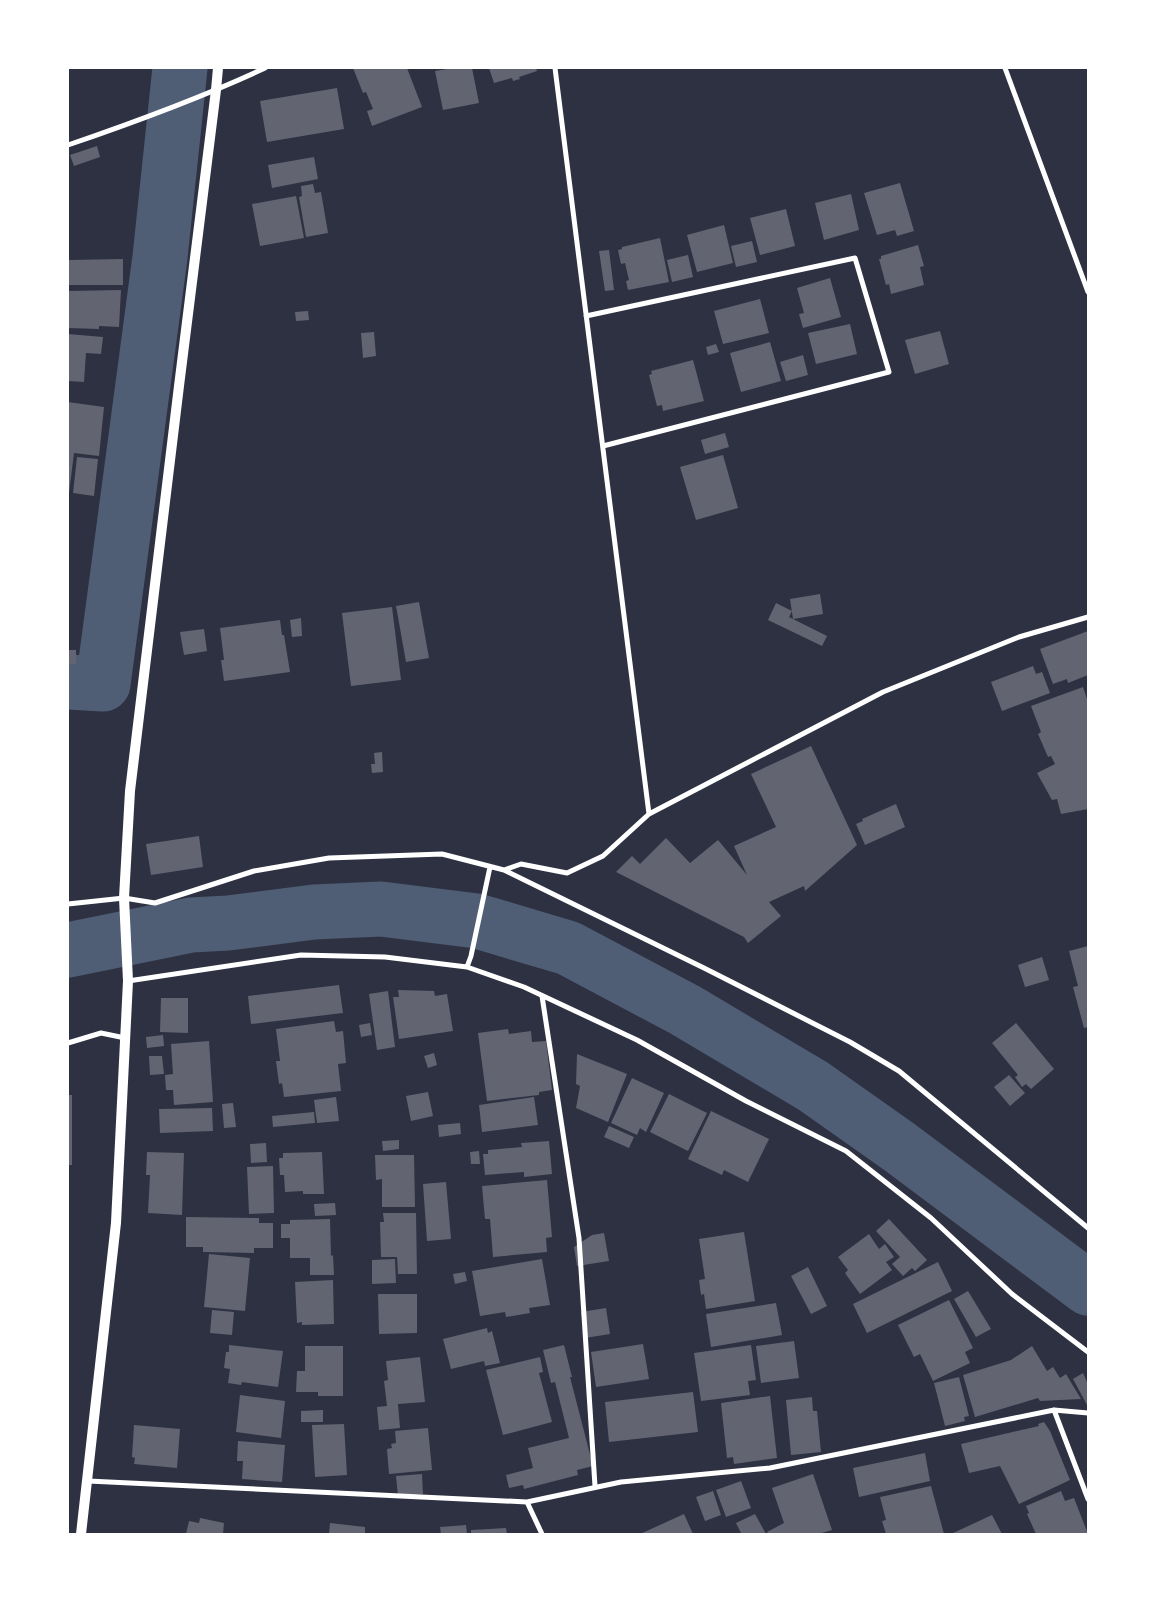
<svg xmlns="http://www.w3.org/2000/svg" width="1156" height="1602" font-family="'Golos Text',sans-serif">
<rect width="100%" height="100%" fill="#2d3142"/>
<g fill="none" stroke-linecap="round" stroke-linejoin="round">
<path stroke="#4f5d75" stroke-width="55" d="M68,682L103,684L160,257L180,68
M68,950L191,925L228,923L314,912L381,909L477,921L568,948L685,1010L813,1086L898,1146L1088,1288"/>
</g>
<path fill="#626471" d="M353,68H407L422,107L372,126L367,111L373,109L366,92L363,93Z
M454,68H472L479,103L443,110L435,71Z
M489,68H536L537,71L519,77L520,79L513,81L512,78L494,83Z
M337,88L344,129L267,142L260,101Z
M97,146L100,157L74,166L70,155Z
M314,157L318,179L272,188L268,165Z
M900,183L914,231L897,236L895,230L877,235L864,193Z
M313,184L315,193L321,192L328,233L306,237L299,197L302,196L301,186Z
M851,194L859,230L824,240L815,203Z
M296,196L304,238L260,246L252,204Z
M786,209L795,246L760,255L750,218Z
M724,225L733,263L697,272L687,235Z
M660,238L669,282L628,290L626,281L629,280L625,263L621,264L618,250L622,249V247Z
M752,241L757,262L736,267L731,246Z
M918,245L924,266L920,267L924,285L891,294L889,284L886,285L879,259H881V256Z
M609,250L614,290L605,291L599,251Z
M688,255L693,277L672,282L667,260Z
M123,259V285H68V260Z
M830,278L841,317L803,328L799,314L804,313L797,288Z
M121,290L119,327L99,326V329L68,328V291Z
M760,299L769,333L723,344L714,311Z
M308,311L309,320L296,321L295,312Z
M850,324L857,354L816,364L808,333Z
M940,331L949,364L915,374L905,340Z
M374,332L376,356L363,358L361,333Z
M68,334L103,337L101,354L86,353L84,382L68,381Z
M770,342L781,381L741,392L730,353Z
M716,344L719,352L708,355L706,347Z
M803,355L808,375L786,381L780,362Z
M693,360L704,401L663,411L662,405L657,406L649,375L652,374L651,371Z
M68,402L104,407L99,456L74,453L69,493Z
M725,433L729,447L705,454L701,440Z
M723,455L738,508L696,520L680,467Z
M77,457L98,459L94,496L73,493Z
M820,594L823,614L793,619L790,599Z
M419,602L429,658L406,662L396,606Z
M776,603L792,611L789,617L827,636L822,646L768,620Z
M392,607L401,680L351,686L342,613Z
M301,618L302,636L292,637L290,620Z
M280,620L282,635H284L290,672L224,681L221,660H224L220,628Z
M204,629L207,651L184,655L180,632Z
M1088,631V675L1068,683L1067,679L1053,684L1040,649Z
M68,650H76V664H68Z
M1033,666L1036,674L1042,672L1050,693L1002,711L991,682Z
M1083,687L1088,702V809L1061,814L1057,799L1052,800L1037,773L1055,764L1051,756L1048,757L1038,734L1041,732L1031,706Z
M811,746L857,845L805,891L804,886L769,902L781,916L748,943L744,937L616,872L632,856L640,864L666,838L690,863L718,840L747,875L734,846L776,827L751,774Z
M382,752L383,772L372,773L371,764H375L374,753Z
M896,804L905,827L865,845L856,824L863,821L862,819Z
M199,836L203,867L151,875L146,844Z
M1088,946V1027L1084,1028L1073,987L1078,986L1069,951Z
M1042,957L1049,980L1025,987L1018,965Z
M339,985L343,1013L251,1024L248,996Z
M398,990L434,991L435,996L447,994L453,1031L399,1039L393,997H399Z
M388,991L395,1047L377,1050L369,994Z
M161,998H188V1033L160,1032Z
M334,1021L336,1032L343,1031L346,1063L338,1064L341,1091L284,1097L282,1083L279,1084L276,1061H280L276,1029Z
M370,1023L372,1035L361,1037L359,1025Z
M1016,1023L1054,1069L1031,1089L1026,1084L1022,1087L1015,1077L1018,1075L992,1043Z
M508,1029L509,1034L531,1031L532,1042L546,1041L552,1090L539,1092V1095L487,1101L478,1033Z
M163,1035L164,1046L147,1048L146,1037Z
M209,1041L213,1102L174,1105L173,1090H166L165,1075L173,1074L171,1044Z
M434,1053L437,1065L428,1068L424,1056Z
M577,1054L627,1074L608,1122L576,1108L580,1086L576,1084Z
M149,1056H162L164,1074L150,1075Z
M1009,1075L1025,1093L1010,1106L994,1087Z
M632,1078L664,1093L646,1132L640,1128L637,1135L611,1123Z
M428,1092L433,1116L411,1121L406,1096Z
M669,1094L707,1113L688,1151L650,1132Z
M68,1095H72V1165H68Z
M336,1097L339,1121L317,1123L314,1100Z
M534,1097L538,1125L482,1132L479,1105Z
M233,1103L236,1127L224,1128L222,1104Z
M212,1108L213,1131L160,1133L159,1109Z
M711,1111L769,1139L748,1182L724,1170L722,1175L688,1159Z
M314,1112L315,1123L273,1127L272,1116Z
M460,1123L461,1134L439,1137L438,1125Z
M609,1126L634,1137L629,1148L604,1137Z
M399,1140V1149L383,1151L382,1141Z
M549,1141L552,1174L524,1177V1172L485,1175L483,1154H488V1150L522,1147L521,1143Z
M266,1143L267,1162L251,1163L250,1144Z
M479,1151L480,1164H471L470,1152Z
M147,1152L184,1153L182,1215L148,1213L150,1175H146Z
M322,1152L324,1194H303V1191L285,1192L284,1175H280L279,1158H283V1153Z
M375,1155H414L415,1207H382V1179L376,1180Z
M273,1166L274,1213L249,1214L247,1167Z
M547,1180L552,1237L546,1238L547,1252L493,1257L490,1219H485L482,1186Z
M446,1182L451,1239L427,1241L423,1184Z
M335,1203L336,1215L315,1216L314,1204Z
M383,1213H416L417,1274H398L397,1257H381L380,1222H384Z
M186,1217L259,1218V1223H273V1248H254V1253L203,1252V1247H186Z
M330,1219L331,1256L333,1255L334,1275H310V1258H290V1238H281V1224H290V1220Z
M889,1219L927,1260L915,1271L912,1268L903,1276L892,1264L900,1257L876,1231Z
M744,1232L755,1301L706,1309L704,1294L701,1295L699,1280L705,1279L699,1239Z
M604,1233L609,1261L577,1266L574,1247L592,1235Z
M869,1234L879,1249L885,1244L894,1257L886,1262L892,1270L860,1294L845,1273L848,1270L838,1257Z
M209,1254L250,1258L245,1311L204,1307Z
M395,1259L396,1283L372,1284V1260Z
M542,1259L550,1305L529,1308L530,1313L506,1317L505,1312L480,1316L472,1271Z
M938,1262L952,1291L867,1333L853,1304Z
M808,1267L827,1306L811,1314L791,1276Z
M465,1272L467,1281L455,1284L453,1274Z
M333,1280L334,1324L302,1325V1322L297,1323L295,1282Z
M968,1291L991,1329L976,1337L954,1299Z
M378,1294H417V1333L379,1334Z
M949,1300L973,1348L965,1352L970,1363L933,1381L920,1354L914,1357L898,1325Z
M776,1303L782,1335L711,1347L706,1314Z
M606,1308L610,1334L585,1338L581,1312Z
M212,1310L234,1312L232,1335L210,1333Z
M487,1328L488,1333L492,1331L500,1363L485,1366L484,1361L451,1369L443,1339Z
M794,1341L799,1378L761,1383L756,1346Z
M643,1344L649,1379L596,1387L591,1352Z
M229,1345L283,1351L278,1387L242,1382L241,1385L228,1383L230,1369L224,1368L226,1352H229Z
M564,1345L572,1377H570L593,1466L577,1470L578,1475L524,1489L523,1485L509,1488L506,1475L533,1468L528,1448L569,1438L555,1382L551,1383L543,1350Z
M751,1345L756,1380L748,1381L750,1395L701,1401L694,1353Z
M305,1346H343V1396H318V1392H296L297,1371H305Z
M1032,1346L1047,1371L1053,1367L1060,1378L1066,1374L1081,1399L1040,1401L1038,1398L975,1417L963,1375L1011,1360Z
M420,1357L425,1402L398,1404L400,1428L379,1430L377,1407L387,1406L384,1381L388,1380L386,1361Z
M540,1357L543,1372L539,1373L552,1422L503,1435L486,1370Z
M1083,1373L1088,1384V1404L1087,1405L1073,1379Z
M959,1377L969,1416L964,1417L965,1421L945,1426L934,1383Z
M693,1392L698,1432L609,1442L605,1402Z
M240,1395L285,1401L281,1438L236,1432Z
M770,1396L777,1458L734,1464L733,1457L727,1458L721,1403Z
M812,1397L813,1411H817L821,1452L791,1455L786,1400Z
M323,1410V1422H301V1411Z
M1044,1422L1050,1431L1070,1480L1019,1504L1000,1466L969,1473L961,1444L1039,1426L1038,1424Z
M344,1424L347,1475L315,1477L312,1425Z
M134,1425L180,1429L177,1468L134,1464L135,1458L132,1457Z
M428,1428L432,1470L389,1474L387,1449L392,1448L391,1444L396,1443L395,1431Z
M238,1441L285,1445L282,1482L242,1479L243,1461H237Z
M925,1453L930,1481L859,1497L853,1468Z
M422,1474L423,1494L398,1496L396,1476Z
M813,1474L832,1530L818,1534H769L767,1532L784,1523L772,1488Z
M741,1481L751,1508L726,1517L716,1490Z
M931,1486L944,1534H886L882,1521L886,1520L880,1497Z
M713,1491L721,1515L705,1521L696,1497Z
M1061,1491L1065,1501L1074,1498L1088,1534H1036L1027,1514L1029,1513L1026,1506Z
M684,1514L693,1534H640Z
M755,1514L766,1534H737L741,1533L736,1523Z
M992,1515L1002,1534H951Z
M200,1518L224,1523L223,1534H186L189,1521L199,1523Z
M330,1523L365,1527V1534H329Z
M466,1525L467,1534H441L440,1527Z
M506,1528L507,1534H471V1530Z"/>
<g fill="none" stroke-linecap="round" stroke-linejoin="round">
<path stroke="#fff" stroke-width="5" d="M555,68L649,814
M1005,68L1088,292
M68,145C135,122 201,98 265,68
M586,316L855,258L889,372L603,446
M504,870L521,864L567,873L603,856L649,814L883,692L1019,637L1088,617
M68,904L124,898L155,903L254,871L329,858L442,854L504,870L704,968L850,1042L899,1071L1088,1228
M467,967L471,956L490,867
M128,981L301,955L385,957L467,967L524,987L637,1040L746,1101L846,1151L931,1218L1012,1294L1088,1352
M542,996L579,1238L595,1486
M68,1043L101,1033L125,1038
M1054,1410L1088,1499
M88,1481L527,1502L621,1482L770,1468L1054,1410L1088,1413
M527,1502L542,1534"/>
<path stroke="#fff" stroke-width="10" d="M81,1534L116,1223L128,981L124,898L130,791L179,386L216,90L218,68"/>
</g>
<rect width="1156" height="1602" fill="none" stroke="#ffffff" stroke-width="138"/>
</svg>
